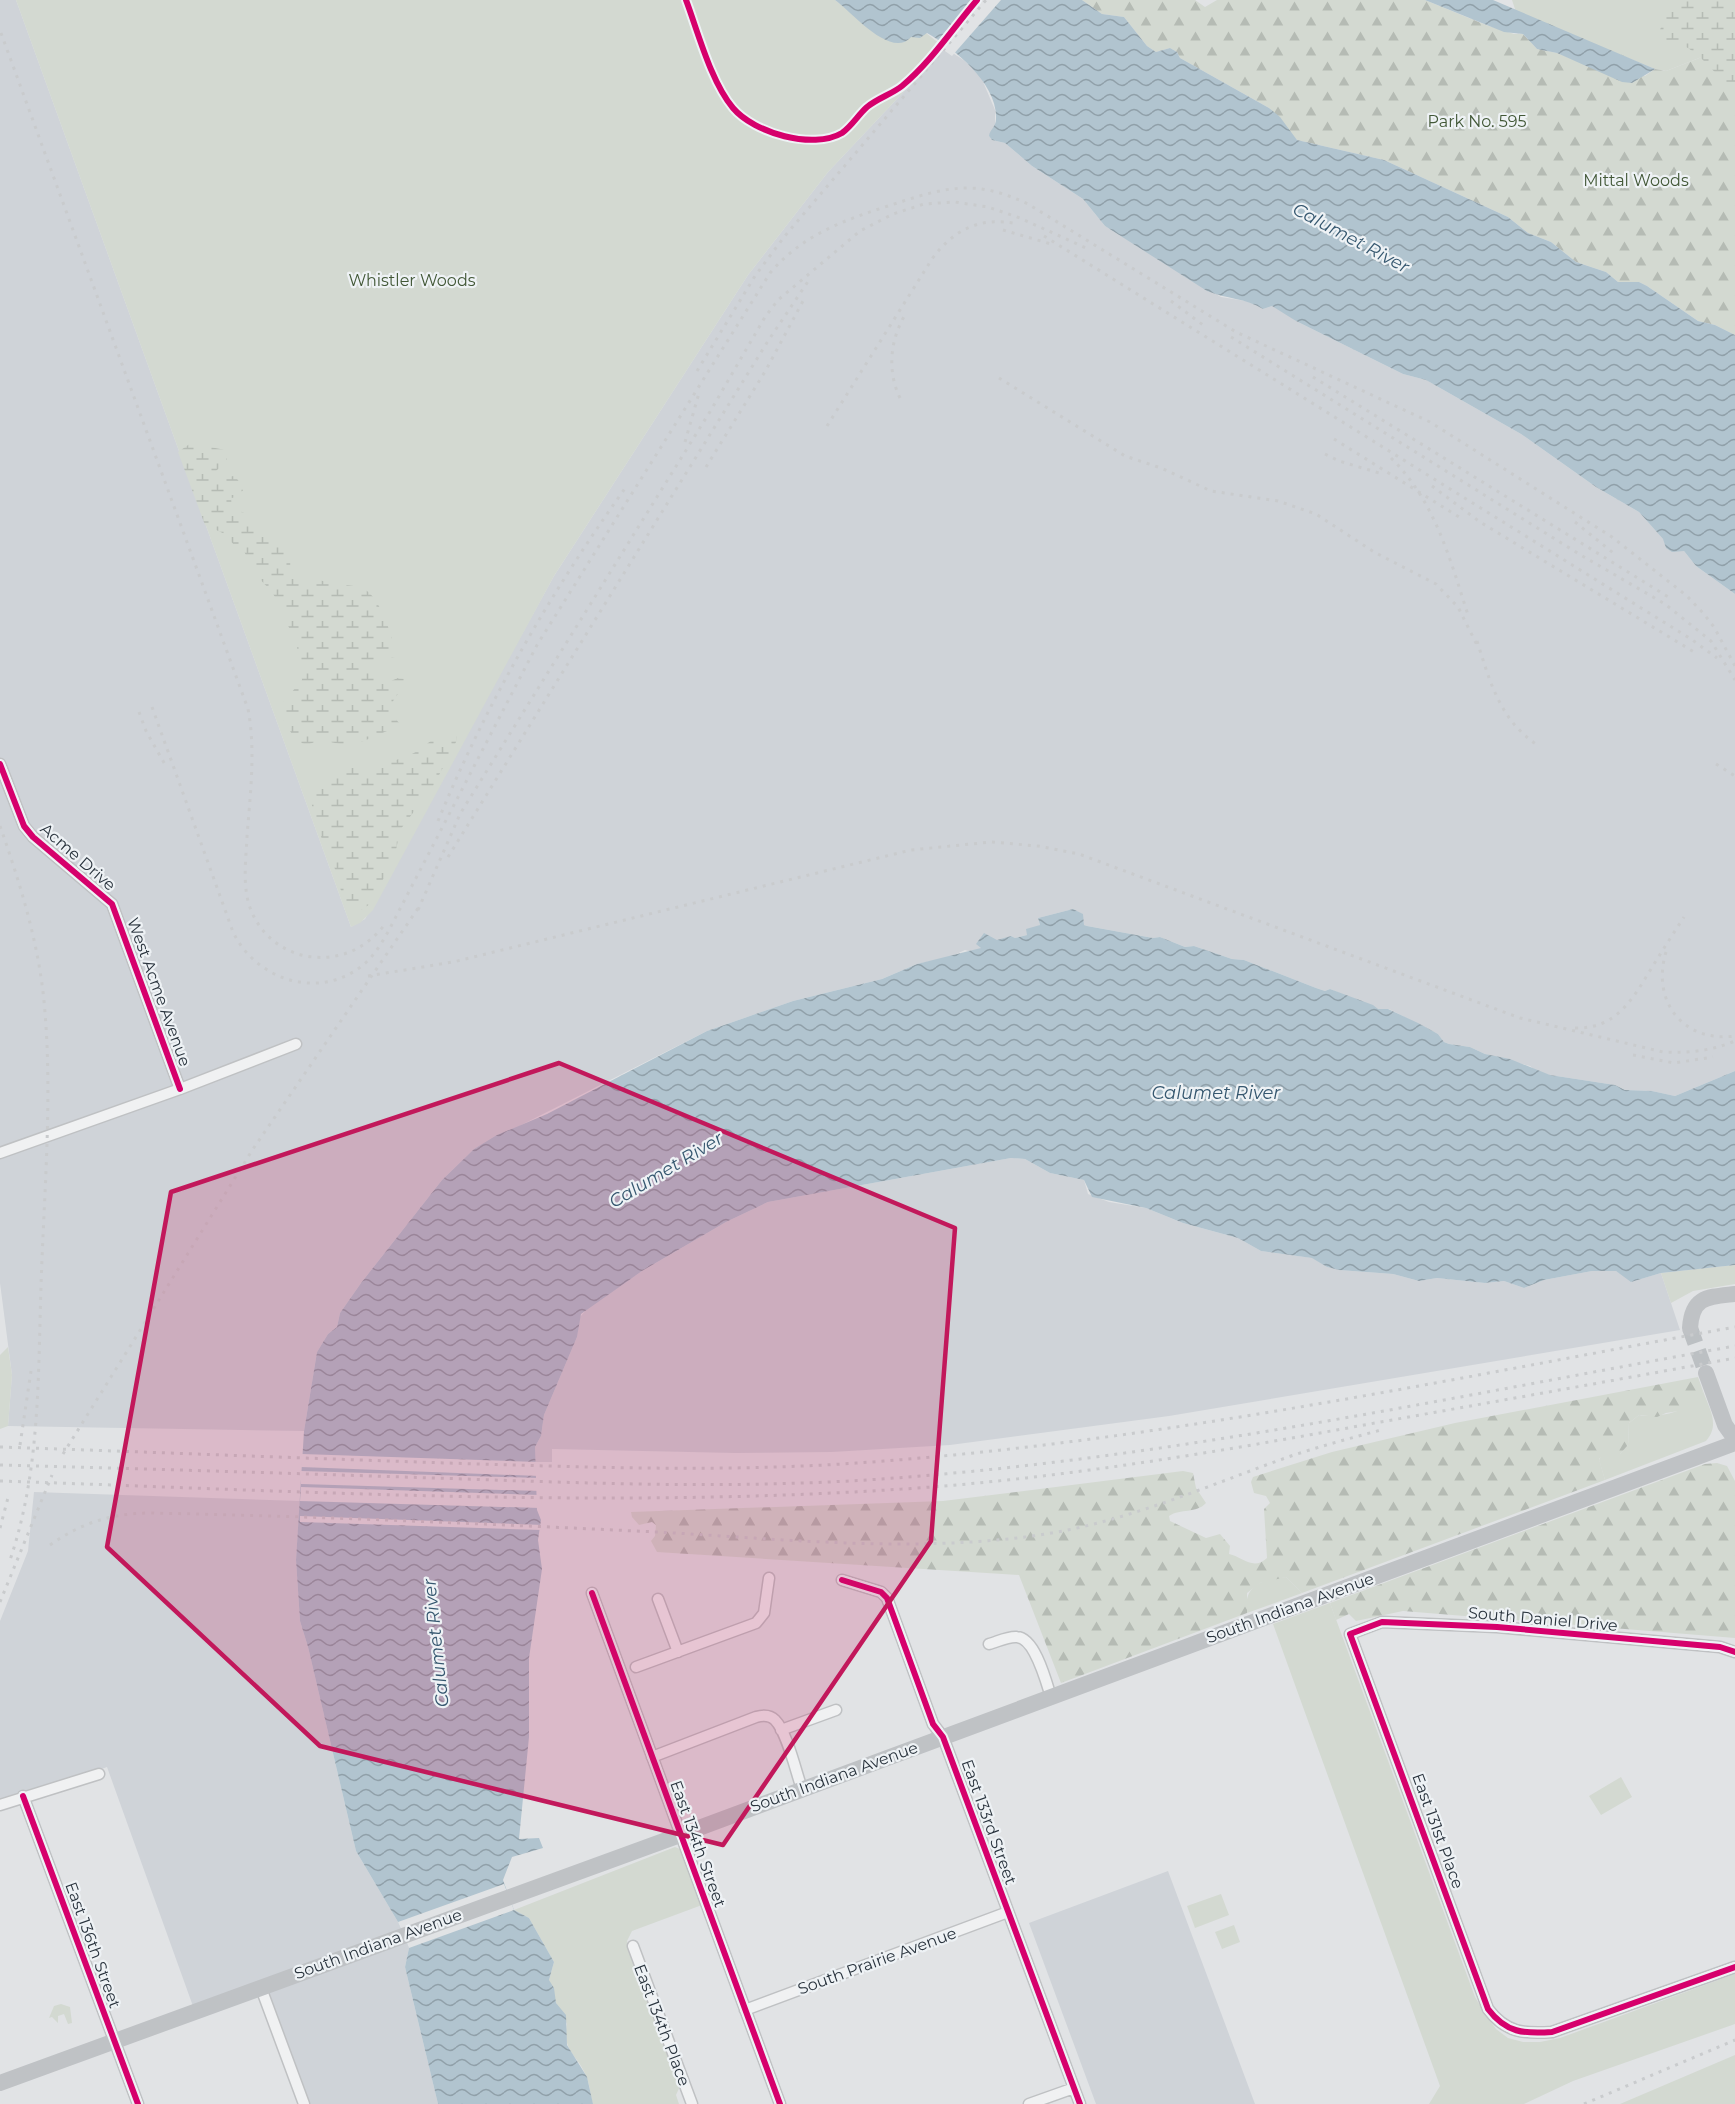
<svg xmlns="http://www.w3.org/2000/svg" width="1735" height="2104" font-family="Montserrat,sans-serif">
<defs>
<pattern id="forest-firs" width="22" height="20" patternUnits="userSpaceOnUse" patternTransform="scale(1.5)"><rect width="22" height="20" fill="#d3d9d1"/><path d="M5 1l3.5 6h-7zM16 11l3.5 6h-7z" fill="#b5bbb4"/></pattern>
<pattern id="wetland-marsh" width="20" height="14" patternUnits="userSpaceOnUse" patternTransform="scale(1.5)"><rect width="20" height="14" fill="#d3d9d1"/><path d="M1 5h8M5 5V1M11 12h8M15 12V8" fill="none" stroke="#b5bbb4"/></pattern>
<pattern id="water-waves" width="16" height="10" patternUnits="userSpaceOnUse" patternTransform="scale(1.5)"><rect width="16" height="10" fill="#b1c4cf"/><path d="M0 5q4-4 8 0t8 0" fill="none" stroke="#90a0a9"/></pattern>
</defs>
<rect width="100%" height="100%" fill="#e1e3e5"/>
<path fill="#cfd3d8" d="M0,0H16L351,927L365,919L554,576L748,275L828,172L945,48L965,61L981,77L995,110V127L989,136L992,140L1005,143L1032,166L1083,199L1105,226L1221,297L1252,302L1263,309L1272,306L1282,310L1296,321L1403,374L1426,380L1521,434L1596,487L1639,512L1664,540L1666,548L1684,551L1696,566L1735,594V1071L1675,1096L1652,1091L1625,1090L1615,1085L1550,1075L1537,1072L1530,1066L1485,1054L1470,1047L1449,1044L1444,1042L1438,1034L1389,1009H1377L1330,989L1325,991L1316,988L1244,960L1232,959L1194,946L1185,947L1160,937L1153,938L1087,926L1084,925L1082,914L1073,909L1038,918L1040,925L1027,935L1015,938L1011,936L972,952L965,950L950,957L917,964L882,979L793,1001L707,1031L474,1149L442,1180L361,1283L340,1313L337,1327L328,1334L317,1352L304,1431L8,1426L12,1375L0,1283Z
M1011,1158L1025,1159L1050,1173L1084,1180L1088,1194L1109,1202L1146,1208L1183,1223L1238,1238L1261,1251L1313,1258L1327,1267L1339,1270L1393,1274L1419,1281L1437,1278L1485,1283L1504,1281L1524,1288L1544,1280L1592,1271H1616L1634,1281L1661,1273L1680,1330L1169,1416L950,1445L832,1452L735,1453L552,1449V1462H534L535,1447L541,1436L544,1415L577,1337L578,1319L590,1306L642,1271L726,1222L768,1202Z
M34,1492L300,1501L296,1560L300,1621L308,1647L356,1851L398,1922L409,1948L405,1967L438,2104H307L263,1984L194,2009L107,1767L0,1806V1621L28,1551Z
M1168,1871L1255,2104H1096L1029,1923Z"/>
<path fill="#d3d9d1" d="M16,0H835L886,40L926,33L945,48L828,172L748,275L554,576L373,910L360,923L351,927Z
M1512,0H1735V44L1666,71L1655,69L1516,12Z
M1735,1265V1284L1693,1291L1671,1303L1661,1273Z
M8,1347L12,1375L8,1426L0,1429V1355Z
M1703,1391C1710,1410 1720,1425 1706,1441L1605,1480L1599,1460L1602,1454H1620L1628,1445L1629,1423L1639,1415C1658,1419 1696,1410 1703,1391Z
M1286,1577L1302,1593L1247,1613C1243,1586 1261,1579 1286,1577Z
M1330,1603L1475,1997L1485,2014L1496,2029L1508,2038L1523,2042H1540L1560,2038L1735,1974V2024L1573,2081L1524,2104H1429L1440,2086L1273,1624Z
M1621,1777L1632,1797L1601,1815L1589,1796Z
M675,1847L680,1849L702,1905L632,1931L627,1941L681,2084L676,2095L679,2104H593C590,2095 590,2084 586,2076C579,2056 561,2051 567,2024L556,2003L549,1980L554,1962L529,1918L514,1910Z
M1221,1894L1229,1915L1195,1928L1187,1906Z
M1234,1925L1240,1942L1222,1949L1215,1932Z
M61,2004L70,2007L72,2023L68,2024L64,2014L58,2016V2023L52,2017L49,2018L54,2006Z
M1735,2055V2104H1620Z"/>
<path fill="url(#forest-firs)" d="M1082,0H1195L1205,7L1217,0H1425L1486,25L1514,34H1523L1537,49L1557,53L1592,67L1645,76L1655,69L1666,71L1735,44V335L1715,325L1698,321L1647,286L1639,282H1618L1606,272L1576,262L1551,242L1528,233L1508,217L1384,160L1297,140L1269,108L1180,58L1177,52L1170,48L1156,52L1147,46L1124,17L1102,14Z
M1698,1377L1703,1391L1701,1398L1685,1410L1666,1413L1657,1417L1639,1415L1629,1423L1628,1445L1620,1454L1603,1455L1599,1459L1605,1480L1302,1593L1286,1577L1260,1583L1247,1593V1613L1061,1683L1019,1575L657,1552L651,1541L655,1536L656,1525L652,1522L639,1525L632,1517L631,1512L943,1501L1183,1471L1193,1473L1196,1488L1206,1503C1196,1514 1181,1508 1169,1516L1170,1521L1206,1538L1220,1534L1230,1546L1229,1554C1243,1557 1253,1571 1267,1558L1264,1509L1270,1503L1266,1496L1254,1493L1251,1482L1253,1477L1332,1452L1455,1423Z
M1717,1463L1727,1466L1735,1481V1638L1403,1611L1356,1621L1349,1614L1336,1620L1330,1603L1705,1464Z"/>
<path fill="url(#wetland-marsh)" d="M1677,0H1735V90C1717,78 1706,59 1688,48C1679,43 1670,47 1660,43C1655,29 1670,12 1677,0Z
M191,443L225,450L227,460L216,471L220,478L234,476L240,482L243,490L239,497L231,498L232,509C258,515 248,521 263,534C282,540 292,547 290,569L296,577C315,573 315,581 332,583C342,585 354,585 364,589C380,597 395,640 395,657L377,662L369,668L375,679L386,683L398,678L405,679C403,693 390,698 390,713L401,725L359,743L345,745L320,740L307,745L296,741L280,714V706L302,680L297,647L280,606L272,592L255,574L242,547L234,545L225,534L205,525L178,452Z
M454,732L457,734L456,742L434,785L400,830L396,850L373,902L355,914C339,901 340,877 331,859C321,837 311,817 311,792C315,787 342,765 347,764C353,763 359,768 365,768C374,767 401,759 410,755C430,746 428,736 454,732Z"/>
<path fill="url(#water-waves)" d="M835,0H1082L1102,14L1124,17L1147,46L1156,52L1170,48L1177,52L1180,58L1269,108L1280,117L1297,140L1384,160L1508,217L1528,233L1551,242L1576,262L1606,272L1618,282H1639L1647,286L1698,321L1715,325L1735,335V594L1696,566L1684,551L1672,552L1666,548L1663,539L1639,512L1596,487L1521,434L1426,380L1403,374L1296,321L1272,306L1263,309C1246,298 1226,299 1207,291L1105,226L1083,199L1032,166L1005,143L992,140L989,136C990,129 996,127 996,119C998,84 954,48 927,33L920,38L911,37C891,60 851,11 835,0Z
M1425,0H1493L1655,69L1632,83L1622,82L1557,53L1537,49L1523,34L1504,32Z
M1073,909L1083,914L1084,925L1087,926L1153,938L1160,937L1185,947L1194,946L1232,959L1244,960L1316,988L1325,991L1330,989L1373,1005L1378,1009H1388L1418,1023L1438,1034L1444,1042L1449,1044L1470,1047L1485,1054L1510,1059L1550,1075L1615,1085L1625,1090L1652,1091L1675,1096L1735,1071V1265L1661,1273L1631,1282L1616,1271H1592L1544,1280L1524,1288L1504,1281L1485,1283L1437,1278L1419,1281L1393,1274L1339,1270L1327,1267L1312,1258L1261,1251L1238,1238L1183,1223L1146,1208L1092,1197L1084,1180L1050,1173L1025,1159L1011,1158L768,1202L726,1222L642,1271L581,1314L577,1337L544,1415L541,1436L535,1447L537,1510L541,1520L538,1540L542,1569L529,1658V1737L519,1839L539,1838L543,1848L512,1857L503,1880L514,1910L529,1918L554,1962L549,1980L554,1988L556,2003L566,2015L567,2045L587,2077L593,2104H438L405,1967L409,1948L398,1922L356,1851L308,1647L300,1621L296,1560L304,1431L317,1352L328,1334L337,1327L340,1313L361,1283L442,1180L474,1149L497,1135L547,1114L707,1031L793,1001L882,979L917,964L981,948L976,944L984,933L997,940L1011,936L1015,938L1027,935L1026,929L1040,925L1038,918Z"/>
<path fill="#e1e3e5" d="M973,0H1001L952,56L935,44Z
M302,1454L538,1462V1476L301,1467Z
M301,1471L538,1478L539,1491L301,1484Z
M301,1487L540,1495L542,1504L540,1508L300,1501Z
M300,1516L544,1525V1526L542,1530L300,1522Z
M504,1884L514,1910L409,1948L398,1922Z"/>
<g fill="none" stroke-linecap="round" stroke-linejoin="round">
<path stroke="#bcc0c3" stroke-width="16" stroke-dasharray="16 8" stroke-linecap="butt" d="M1690,1328L1706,1373"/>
<g stroke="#bfc1c3" stroke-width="13">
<path id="minor" d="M0,764L24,826L33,837L112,904L180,1089
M0,1153L180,1089L296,1044
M842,1580L881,1592L887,1598L933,1724L943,1737L1080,2104
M592,1593L780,2104
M658,1599L678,1652
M989,1644C997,1642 1008,1636 1017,1637C1035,1638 1046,1681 1051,1697
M1735,1652L1720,1647L1497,1627L1382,1622L1350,1634L1488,2009C1506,2033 1524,2034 1552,2032L1735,1967
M636,1667L756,1623L764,1613L769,1578
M781,1730L836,1710
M652,1757L756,1717C763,1715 770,1715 775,1720C787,1732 796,1772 802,1789
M23,1796L138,2104
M0,1805L99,1774
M633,1946L692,2104
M261,1988L304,2104
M745,2010L1008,1912
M1029,2104L1074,2088"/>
</g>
<use href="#minor" stroke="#f0f1f2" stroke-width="10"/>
<path stroke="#bfc2c5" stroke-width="16" d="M1690,1328C1692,1296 1708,1297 1735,1294
M1706,1373L1725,1425L1735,1439
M0,2083L680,1835L1735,1443"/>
<path stroke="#c9cbcd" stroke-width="3" stroke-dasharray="3 6" stroke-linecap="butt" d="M1,33L248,709C256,751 250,795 247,837C246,858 243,880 248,901C256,932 282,954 313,957C342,960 368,947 385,924
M1003,230L1051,244
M1044,236L1691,639L1717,658
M1171,301L1207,328
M1231,337L1579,554L1665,604L1711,641L1735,680
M697,371L755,276L784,237L986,0
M1313,377L1670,598
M999,378L1125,456L1161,468L1211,491L1278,501L1316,514L1374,552L1436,584L1458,607L1479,649
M900,398C887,371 890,340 905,315
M827,426L932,259C954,229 981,216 1018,224
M1334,439L1459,517
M685,442L699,393
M1325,454L1339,461L1379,473
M1391,458C1435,501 1450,559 1468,615
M706,467L766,370L803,301
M1432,486L1480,522L1694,652
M1575,522L1617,556
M1477,641C1490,682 1500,721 1539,746
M152,707L233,932C256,980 319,1001 363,965C374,956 381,944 388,932L537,645L770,273C803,234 845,220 891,205C916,197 941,188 967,188C989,188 1009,195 1028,204L1236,332L1430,422L1612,537L1687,596L1703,613L1714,627L1735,666
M139,712L146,731L167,768
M1716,764L1735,776
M438,821C487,702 551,592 626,487
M0,826C20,883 38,941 44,1001C53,1095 44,1192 41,1286C38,1380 40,1474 9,1563
M448,857L768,341L809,280
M418,910L460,814L711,410L765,317L778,300L860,231L893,214L924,204L955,202L988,207L1020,218L1088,249
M1666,952C1651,1001 1683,1043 1735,1036
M368,976L453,962L911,850L991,842L1038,846L1079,854L1520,1018L1663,1052C1689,1053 1711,1051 1735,1041
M1575,1028C1616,1029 1632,1000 1651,969C1662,951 1673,934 1684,917
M1633,1055L1674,1063L1713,1057
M20,1445L31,1371
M0,1447C149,1452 298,1458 447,1463C579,1467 711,1472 842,1464C1143,1445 1439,1381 1735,1327
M63,1454L253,1149L421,904
M0,1465C155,1469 310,1474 465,1479C608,1484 751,1489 895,1478C1178,1457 1456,1396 1735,1346
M0,1481C301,1491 603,1509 903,1489C1058,1479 1211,1453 1364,1425C1487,1403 1611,1381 1735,1358
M0,1528L9,1494
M50,1545C81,1523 110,1514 148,1513C317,1516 487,1524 657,1532C785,1539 918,1554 1046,1534C1132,1520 1209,1485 1291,1456C1321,1446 1351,1438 1381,1430
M0,1602L52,1475
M1584,2104L1735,2040"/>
<g stroke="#eef2f5" stroke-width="10">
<path id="cycleway" d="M686,0C698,32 711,82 733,108C754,133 813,150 842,133C852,126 858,115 867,107C878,98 892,94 902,86C931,62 953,28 977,0
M0,764L24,826L33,837L112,904L180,1089
M842,1580L881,1592L887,1598L933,1724L943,1737L1080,2104
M592,1593L780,2104
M1735,1652L1720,1647L1497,1627L1382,1622L1350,1634L1488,2009C1506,2033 1524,2034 1552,2032L1735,1967
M23,1796L138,2104"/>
</g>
<use href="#cycleway" stroke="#d6006c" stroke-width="6"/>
</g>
<path fill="#c2185b" fill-opacity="0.2" stroke="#c2185b" stroke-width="4.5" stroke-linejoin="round" d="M559,1063L955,1228L931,1541L723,1845L320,1746L107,1547L171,1192Z"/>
<g text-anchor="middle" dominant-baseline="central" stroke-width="4.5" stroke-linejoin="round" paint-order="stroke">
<g font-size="16" fill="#425837" stroke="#eef2f5">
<text x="1477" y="121">Park No. 595</text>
<text x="1636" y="180">Mittal Woods</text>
<text x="412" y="280">Whistler Woods</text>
</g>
<g font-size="16" fill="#29333d" stroke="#eef2f5">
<text transform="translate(78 857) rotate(41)">Acme Drive</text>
<text transform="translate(159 992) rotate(70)">West Acme Avenue</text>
<text transform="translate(1290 1608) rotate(-20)">South Indiana Avenue</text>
<text transform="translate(1543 1619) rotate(5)">South Daniel Drive</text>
<text transform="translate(834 1777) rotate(-20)">South Indiana Avenue</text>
<text transform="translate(989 1822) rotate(70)">East 133rd Street</text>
<text transform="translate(1438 1831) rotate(70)">East 131st Place</text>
<text transform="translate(698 1844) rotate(70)">East 134th Street</text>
<text transform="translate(378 1944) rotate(-20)">South Indiana Avenue</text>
<text transform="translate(93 1945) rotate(70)">East 136th Street</text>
<text transform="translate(877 1961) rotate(-20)">South Prairie Avenue</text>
<text transform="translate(662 2025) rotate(69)">East 134th Place</text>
</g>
<g font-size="18" font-style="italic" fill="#35576f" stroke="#eef2f5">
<text transform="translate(1351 238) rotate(28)">Calumet River</text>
<text x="1216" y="1093">Calumet River</text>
<text transform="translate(666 1170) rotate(-31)">Calumet River</text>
<text transform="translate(436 1643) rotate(-96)">Calumet River</text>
</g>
</g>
</svg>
